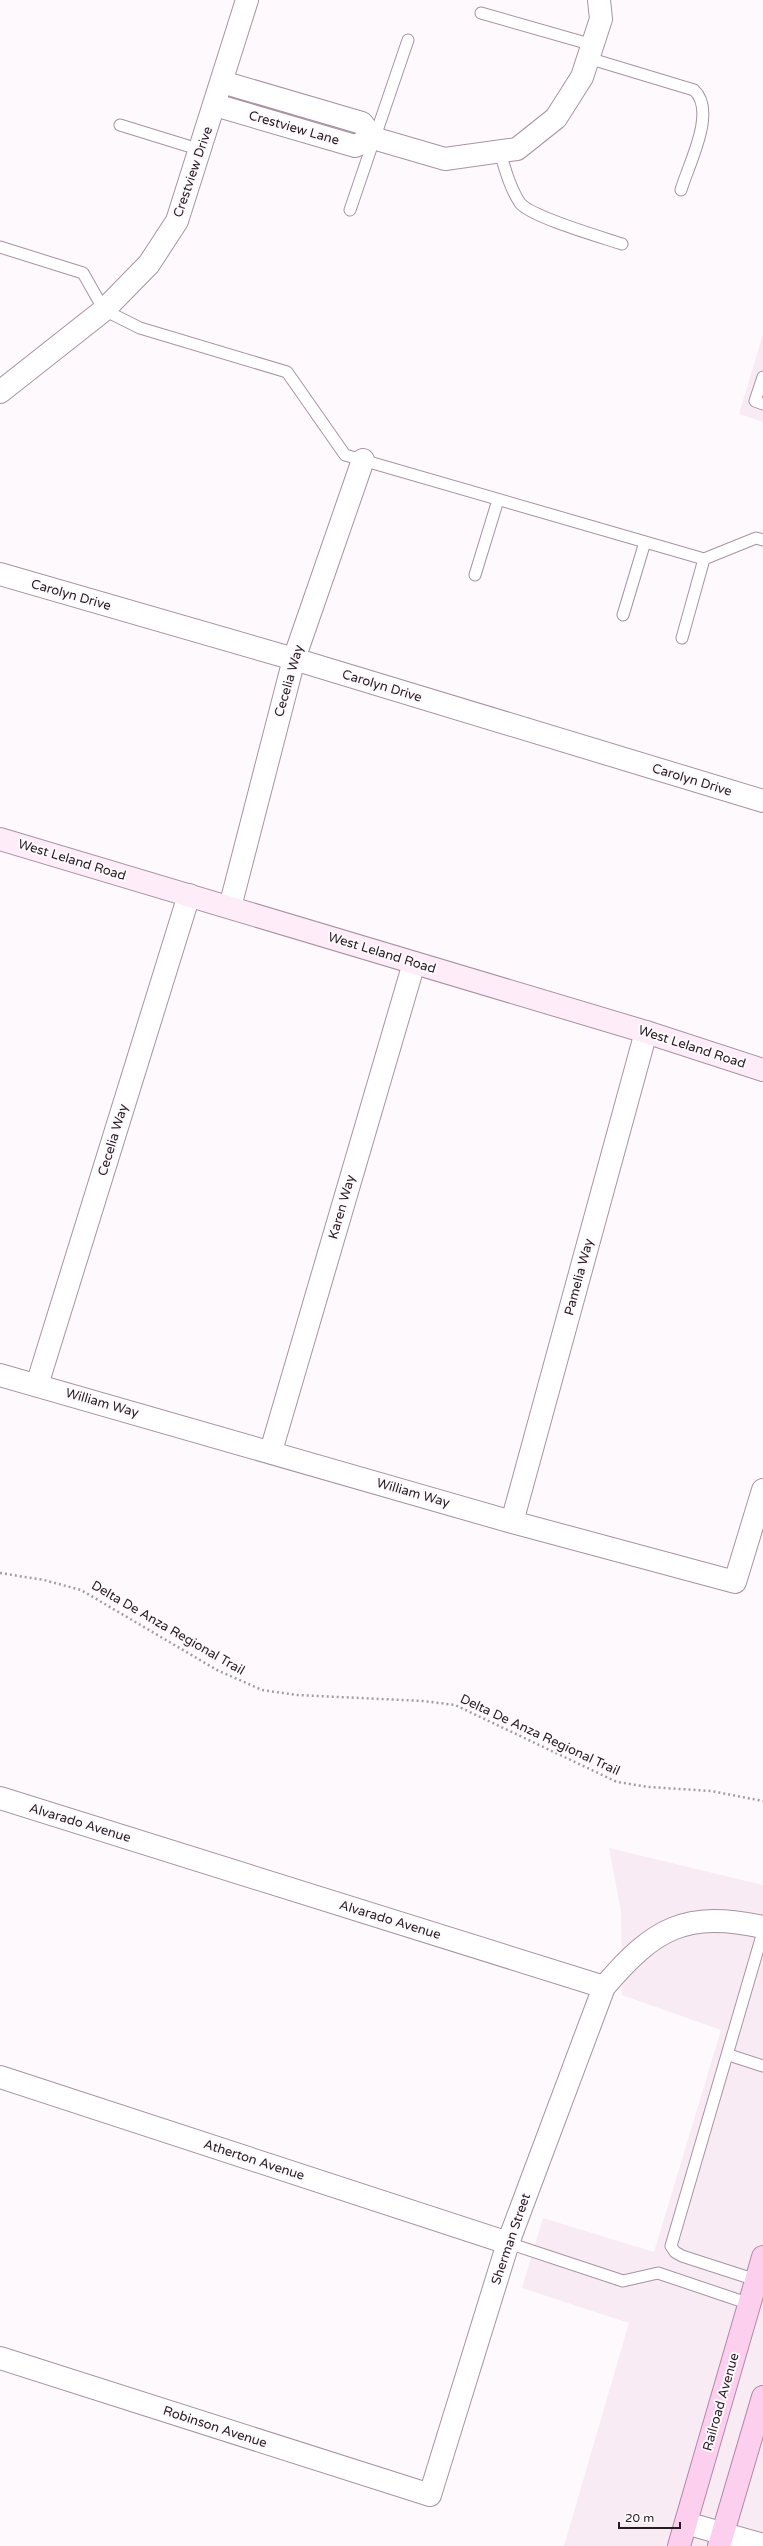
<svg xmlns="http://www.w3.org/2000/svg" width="763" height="2546" font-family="'Varela Round',sans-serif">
<rect width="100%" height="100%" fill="#fef9fc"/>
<path fill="#f8ebf4" d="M763,334V422L739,414Z
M609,1848L763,1885V2546H564L629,2323L522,2288L543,2218L654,2252L721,2030L622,1995L621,1911Z"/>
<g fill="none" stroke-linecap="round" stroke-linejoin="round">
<g stroke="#a993a2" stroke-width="13">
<path id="service" d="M481,13L593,45
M588,58L694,90C717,111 689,163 681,190
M120,125L201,150
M500,152C505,169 510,188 520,203C531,217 601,237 622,244
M350,210L408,40
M0,247L83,273L104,310L140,328L287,372L345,455L704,559L756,538L763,540
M763,377L755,401L763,404
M475,575L498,500
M623,615L645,542
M682,638L704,559
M729,2055L763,2066
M508,2243L623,2281L658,2273L750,2304
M756,2280L682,2256L675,2252L671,2246L763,1932"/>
</g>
<g stroke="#a993a2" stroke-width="24">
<path id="minor" d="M215,105L355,146L373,138L362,123L222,82
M373,138L445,159L517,149L556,118L582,77L601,19L599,0
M0,574L294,659L763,801
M230,907L294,659L363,460
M0,1375L512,1522L735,1582L763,1490
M37,1385L189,895
M271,1451L414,963
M512,1522L646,1032
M0,1798L604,1987C654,1928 686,1910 763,1927
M0,2077L508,2243
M0,2358L430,2495L508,2243L604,1987
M686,2523L763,2545"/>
</g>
<g stroke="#a993a2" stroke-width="24">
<path id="tertiary" d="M0,392L104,310L149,264L177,221L247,0"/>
</g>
<g stroke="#a993a2" stroke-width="24">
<path id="secondary" d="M0,839L646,1032L763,1070"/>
</g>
<g stroke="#b089a5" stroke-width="24">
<path id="trunk" d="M679,2546L763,2257
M719,2546L763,2397"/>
</g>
<path stroke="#a49ea2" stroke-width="2.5" stroke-dasharray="2 3" stroke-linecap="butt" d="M0,1573L44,1580L81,1590L217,1670L262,1690L297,1695L423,1701L455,1705L617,1782L649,1787L711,1791L763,1801"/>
<use href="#service" stroke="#fff" stroke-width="11"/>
<use href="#minor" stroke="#fff" stroke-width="22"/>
<use href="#tertiary" stroke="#fff" stroke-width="22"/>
<use href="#secondary" stroke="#feedf9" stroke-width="22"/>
<use href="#trunk" stroke="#fccfef" stroke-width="22"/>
</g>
<g text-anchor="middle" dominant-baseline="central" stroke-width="4" stroke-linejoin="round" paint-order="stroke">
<g font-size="13" fill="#251c22" stroke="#fef9fc">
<text transform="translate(294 128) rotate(16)">Crestview Lane</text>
<text transform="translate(193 172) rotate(-71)">Crestview Drive</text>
<text transform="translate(71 595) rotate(16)">Carolyn Drive</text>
<text transform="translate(289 681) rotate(-74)">Cecelia Way</text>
<text transform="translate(382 686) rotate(17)">Carolyn Drive</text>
<text transform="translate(692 780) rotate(17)">Carolyn Drive</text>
<text transform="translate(72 860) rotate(17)">West Leland Road</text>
<text transform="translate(382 953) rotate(17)">West Leland Road</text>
<text transform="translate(692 1047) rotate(18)">West Leland Road</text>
<text transform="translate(113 1140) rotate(-73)">Cecelia Way</text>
<text transform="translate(342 1207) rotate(-74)">Karen Way</text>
<text transform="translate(579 1277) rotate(-75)">Pamelia Way</text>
<text transform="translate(102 1403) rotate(16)">William Way</text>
<text transform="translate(413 1493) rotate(16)">William Way</text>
<text transform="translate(168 1628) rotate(30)">Delta De Anza Regional Trail</text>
<text transform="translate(540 1735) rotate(25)">Delta De Anza Regional Trail</text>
<text transform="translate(80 1823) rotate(17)">Alvarado Avenue</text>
<text transform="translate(390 1920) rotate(17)">Alvarado Avenue</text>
<text transform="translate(254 2160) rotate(18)">Atherton Avenue</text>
<text transform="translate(511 2239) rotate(-71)">Sherman Street</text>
<text transform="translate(721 2402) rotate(-74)">Railroad Avenue</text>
<text transform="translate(215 2427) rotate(18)">Robinson Avenue</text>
</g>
</g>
<path d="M619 2522v6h61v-6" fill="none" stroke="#251c22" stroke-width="2"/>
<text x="625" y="2522" font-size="12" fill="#251c22" stroke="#fef9fc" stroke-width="3" paint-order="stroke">20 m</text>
</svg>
